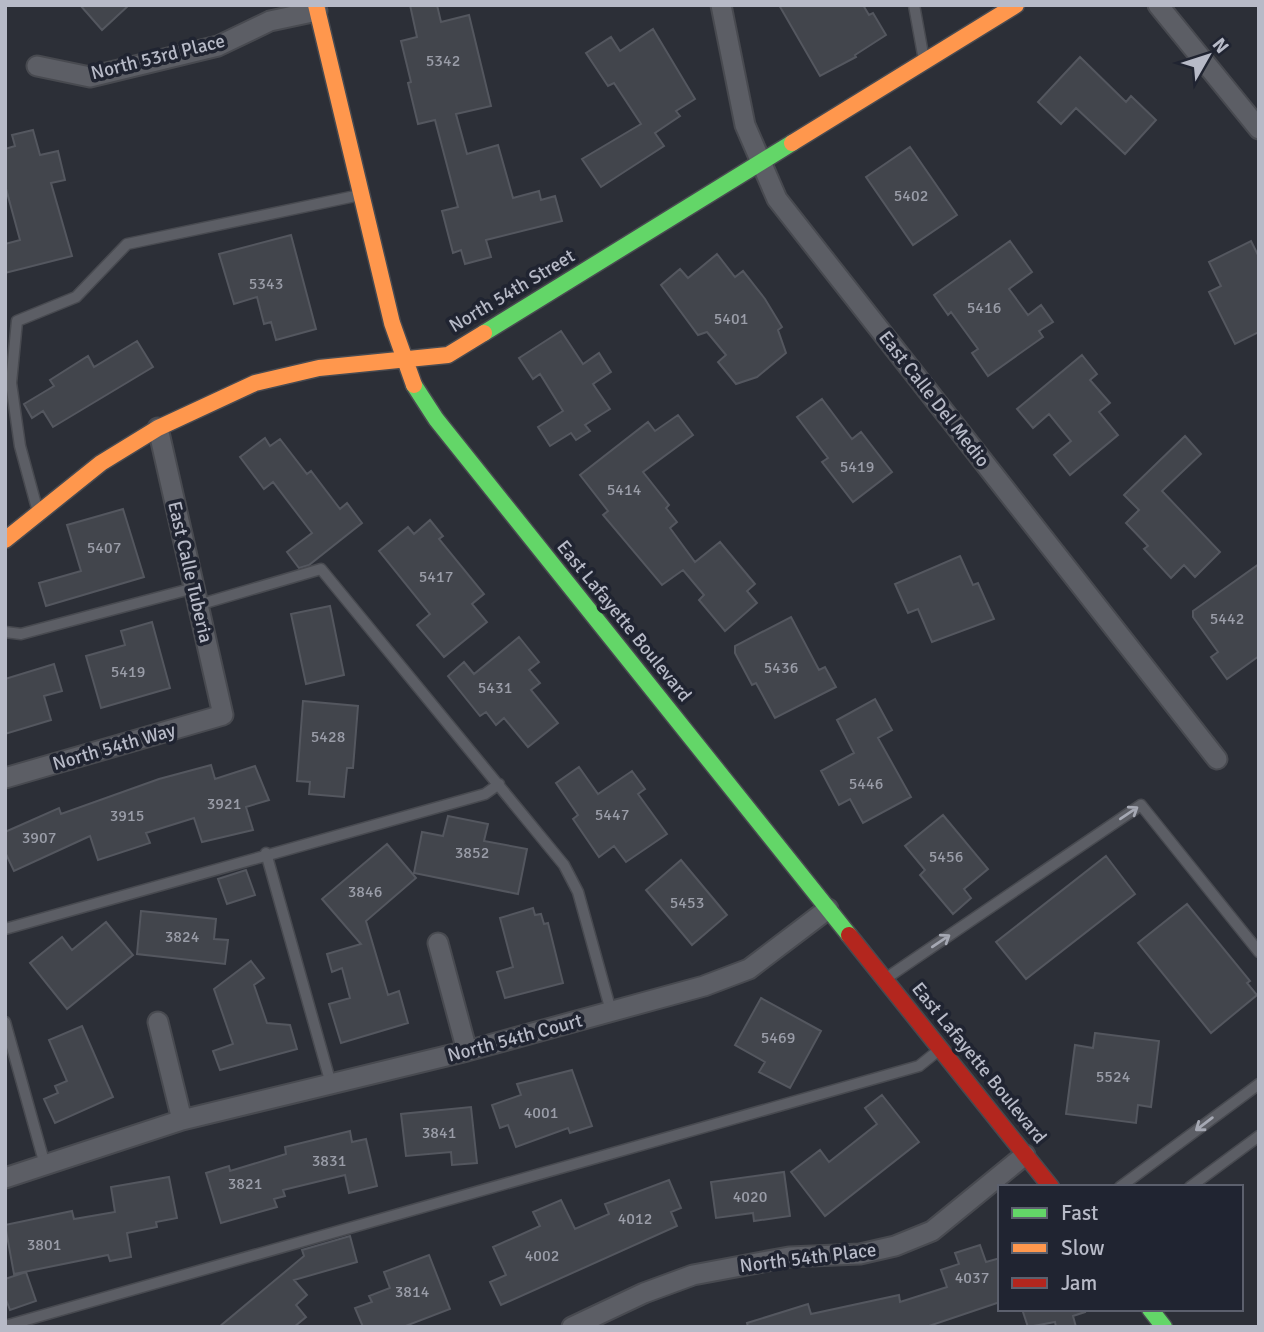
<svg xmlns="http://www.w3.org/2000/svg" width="1264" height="1332" font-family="Signika,sans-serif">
<rect width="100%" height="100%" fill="#2c2f37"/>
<path fill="#42454c" stroke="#54575f" stroke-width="2" d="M80,5H129L102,30Z
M410,5H437L441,22L469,15L491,106L456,114L467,154L498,145L513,198L539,191L541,200L555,196L562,221L486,240L491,257L465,264L461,250L453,253L442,211L458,207L435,120L418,124L408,83L411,82L401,41L417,37Z
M779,5H863L869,15L873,13L886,35L855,55L856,57L820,76Z
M653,29L695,99L676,111L680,116L655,133L664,146L601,187L582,159L641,124L614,83L608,86L586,53L611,37L620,51Z
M1080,57L1126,102L1131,96L1156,120L1125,154L1076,108L1061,124L1038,102Z
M33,130L40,155L58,151L65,180L51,183L72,256L5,273V244L20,240L5,185V149L15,146L12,135Z
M910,147L957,215L913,245L866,177Z
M291,235L316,329L276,340L271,322L264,324L257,297L234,304L219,254Z
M1010,241L1032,272L1009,289L1028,315L1041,305L1053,322L1039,331L1043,337L988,376L972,353L978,349L951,312L948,315L934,295Z
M1251,241L1259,257V332L1235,344L1209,292L1221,286L1209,262Z
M717,254L735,277L743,271L765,299L782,327L778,330L786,353L757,377L736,384L718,362L726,355L707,332L698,335L661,285L680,269L688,278Z
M561,331L583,364L599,353L611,372L593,384L610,409L585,425L590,431L576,440L571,433L550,446L538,427L563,411L540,374L533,379L519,358Z
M137,341L153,367L53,427L43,411L32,418L24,404L54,386L50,380L88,356L94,367Z
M1082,355L1097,374L1090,380L1110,403L1099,412L1118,435L1070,475L1054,455L1071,441L1049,414L1033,428L1017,409Z
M822,399L852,439L861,432L892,472L853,502L822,462L828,458L797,417Z
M678,415L693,435L643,472L669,505L666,508L677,522L670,528L695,562L720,542L755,584L747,591L757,603L725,631L699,600L704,595L683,570L662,585L603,515L608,511L580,475L648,422L655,431Z
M1185,436L1201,454L1162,491L1220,552L1195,577L1184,565L1171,578L1144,549L1148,546L1126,523L1139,510L1124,495Z
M265,438L270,446L280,439L307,474L311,471L340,509L347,503L362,523L309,565L299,568L287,552L312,533L273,482L264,489L240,457Z
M123,509L144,577L46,606L39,583L81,571L67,525Z
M430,520L443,536L439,539L484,594L472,604L487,622L444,657L417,625L430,614L379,551L408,527L414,534Z
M960,556L973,585L978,583L994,619L932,642L918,609L908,613L895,584Z
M1259,564V656L1227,679L1211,657L1218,652L1193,617V611Z
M330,606L344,675L306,684L291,614Z
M791,617L819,670L825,667L836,687L775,718L756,683L752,685L735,653V646Z
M152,622L170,688L101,708L86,656L125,645L121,631Z
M519,637L539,662L529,670L540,683L531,690L558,723L528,747L504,718L496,725L486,712L480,716L448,676L464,662L474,674Z
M54,664L62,691L44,696L51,720L5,734V679Z
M875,699L892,730L878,738L911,797L863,823L850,799L839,805L821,771L854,753L837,720Z
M303,701L358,706L353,768H347L344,797L309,794L310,782L297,781Z
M211,765L215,779L255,766L269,800L246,807L253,830L202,842L194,818L146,833L150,843L98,860L90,836L14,871L5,852V832L59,808L61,814L159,779Z
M579,767L598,794L632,771L645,789L638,794L667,834L626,862L614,846L599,857L573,819L578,815L556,783Z
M943,815L988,869L964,889L971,898L953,914L920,875L925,870L905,846Z
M448,816L488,824L484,841L527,849L518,894L414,873L422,832L443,836Z
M387,844L416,878L366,921L388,995L399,991L408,1023L341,1043L329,1004L350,998L342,968L332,972L327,954L361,944L322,899Z
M1106,856L1135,894L1026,979L996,942Z
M681,860L727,915L692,945L646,890Z
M246,870L255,895L227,904L218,879Z
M1187,904L1250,981L1247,983L1257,995L1211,1033L1138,943Z
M533,908L535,915L541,914L544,924L548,923L563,983L505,998L497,972L513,967L500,918Z
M141,911L216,919L214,939L228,940L225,964L137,954Z
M106,922L133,955L67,1009L30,963L62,937L72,950Z
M251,961L264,978L254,985L267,1023L290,1025L297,1049L220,1070L213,1051L233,1044L214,989Z
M761,998L821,1031L790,1088L759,1072L765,1062L735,1045Z
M82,1026L113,1097L55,1123L44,1099L58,1093L55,1086L67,1081L49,1040Z
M1095,1033L1159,1041L1151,1107L1138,1105L1136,1123L1066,1114L1075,1045L1093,1048Z
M572,1070L592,1126L570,1133L568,1128L516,1147L508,1125L500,1128L492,1105L521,1095L517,1084Z
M882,1095L919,1142L825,1216L791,1172L820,1150L829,1162L877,1124L865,1108Z
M471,1107L477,1163L452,1165L451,1152L406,1156L401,1114Z
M350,1131L352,1142L366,1139L377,1186L349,1193L345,1175L283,1190L285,1196L274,1199L277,1207L221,1223L206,1173L229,1166L230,1171L286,1154L285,1147Z
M784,1172L790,1216L754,1221L753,1213L716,1218L711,1182Z
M169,1177L177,1218L156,1222L157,1227L127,1233L131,1257L110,1261L108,1255L14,1274L5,1225L72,1211L74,1219L115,1212L111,1187Z
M669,1180L681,1208L671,1212L677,1226L501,1305L490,1282L506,1275L493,1247L540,1226L533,1212L561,1200L575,1229L609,1214L605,1204Z
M350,1236L357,1262L294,1280L307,1295L296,1305L306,1317L294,1327H219L304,1256L302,1250Z
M980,1245L986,1262L1000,1258V1302L926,1327H748L747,1323L808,1304L811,1314L899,1295L900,1302L947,1287L941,1270L959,1264L955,1253Z
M429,1255L450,1309L403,1327H363L355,1308L372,1302L369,1296L390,1288L384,1272Z
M26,1272L36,1301L10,1310L5,1297V1279Z
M1022,1309H1084L1085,1312L1073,1316L1076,1327H1056L1055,1322L1028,1327Z"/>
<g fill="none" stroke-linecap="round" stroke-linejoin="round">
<g stroke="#484a50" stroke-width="13">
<path id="lane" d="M914,5L924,60
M11,383L17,321L76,297L127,244L360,195
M7,384L11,383L20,446L38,512
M198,605L321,569L564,865L578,892L611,1011
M5,632L21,634L194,588
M266,853L331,1084
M5,929L485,794L499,784
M885,979L1141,805L1259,952
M5,1022L45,1165
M1120,1187L1259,1084
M1190,1187L1259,1136
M5,1326L919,1066L939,1050"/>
</g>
<g stroke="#484a50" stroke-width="23">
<path id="street" d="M721,5L745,125L777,199L1217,759
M1158,5L1259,129
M37,66L90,77L218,46L270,21L317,11
M5,778L223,715L158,428
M438,943L467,1051
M158,1022L182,1120
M5,1178L182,1120L467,1051L704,986L749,969L828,909
M572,1327L644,1293L693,1275L789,1257L860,1254L895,1246L932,1231L1025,1155"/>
</g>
<g stroke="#484a50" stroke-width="19">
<path id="fast" d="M484,333L792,143
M414,385L436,419L849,935
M1150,1309L1164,1327"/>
</g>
<g stroke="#484a50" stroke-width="19">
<path id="slow" d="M316,5L392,323L414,385
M792,143L1016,5
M5,540L101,463L158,428L255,383L319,368L448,355L484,333"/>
</g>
<g stroke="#484a50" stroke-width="19">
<path id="jam" d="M849,935L1051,1187"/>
</g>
<use href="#lane" stroke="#5c5e65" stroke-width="10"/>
<use href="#street" stroke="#5c5e65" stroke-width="19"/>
<use href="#fast" stroke="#63d668" stroke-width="16"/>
<use href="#slow" stroke="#ff974d" stroke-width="16"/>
<use href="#jam" stroke="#b3261e" stroke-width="16"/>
</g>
<defs><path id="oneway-shaft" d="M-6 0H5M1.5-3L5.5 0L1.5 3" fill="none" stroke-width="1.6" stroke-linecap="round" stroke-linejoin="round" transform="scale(1.75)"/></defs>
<g stroke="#a5a8b3">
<use href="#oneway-shaft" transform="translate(1129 813) rotate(-34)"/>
<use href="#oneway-shaft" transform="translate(941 941) rotate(-34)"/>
<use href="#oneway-shaft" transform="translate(1204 1124) rotate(143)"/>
</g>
<g text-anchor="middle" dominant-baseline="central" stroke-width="7" stroke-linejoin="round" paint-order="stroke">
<g font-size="16" fill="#9a9da8">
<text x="443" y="61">5342</text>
<text x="911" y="196">5402</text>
<text x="266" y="284">5343</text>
<text x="984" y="308">5416</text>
<text x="731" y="319">5401</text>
<text x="857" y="467">5419</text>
<text x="624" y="490">5414</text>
<text x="104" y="548">5407</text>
<text x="436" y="577">5417</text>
<text x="1227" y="619">5442</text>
<text x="781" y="668">5436</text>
<text x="128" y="672">5419</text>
<text x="495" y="688">5431</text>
<text x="328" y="737">5428</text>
<text x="866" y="784">5446</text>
<text x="224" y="804">3921</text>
<text x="612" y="815">5447</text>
<text x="127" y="816">3915</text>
<text x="39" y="838">3907</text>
<text x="472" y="853">3852</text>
<text x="946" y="857">5456</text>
<text x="365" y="892">3846</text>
<text x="687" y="903">5453</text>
<text x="182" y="937">3824</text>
<text x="778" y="1038">5469</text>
<text x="1113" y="1077">5524</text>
<text x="541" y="1113">4001</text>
<text x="439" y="1133">3841</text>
<text x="329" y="1161">3831</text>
<text x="245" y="1184">3821</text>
<text x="750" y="1197">4020</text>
<text x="635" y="1219">4012</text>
<text x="44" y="1245">3801</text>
<text x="542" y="1256">4002</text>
<text x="972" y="1278">4037</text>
<text x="412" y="1292">3814</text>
</g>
<g font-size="19" fill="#b7bac7" stroke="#202431">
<text transform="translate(158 57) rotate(-14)">North 53rd Place</text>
<text transform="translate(512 291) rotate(-31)">North 54th Street</text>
<text transform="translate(934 399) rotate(52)">East Calle Del Medio</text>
<text transform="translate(190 572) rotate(77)">East Calle Tuberia</text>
<text transform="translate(624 621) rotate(51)">East Lafayette Boulevard</text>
<text transform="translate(114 747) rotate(-16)">North 54th Way</text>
<text transform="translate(515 1038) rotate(-15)">North 54th Court</text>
<text transform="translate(979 1063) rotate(51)">East Lafayette Boulevard</text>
<text transform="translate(808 1258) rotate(-7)">North 54th Place</text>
</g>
</g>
<rect width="1264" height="1332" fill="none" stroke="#b7bac7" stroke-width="14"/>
<rect x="998" y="1185" width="245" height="126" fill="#202431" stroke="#5c606d" stroke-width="2"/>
<rect x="1012" y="1208" width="35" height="10" fill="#63d668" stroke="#5c606d" stroke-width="2"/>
<text x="1061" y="1220" font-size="21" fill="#b7bac7">Fast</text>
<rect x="1012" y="1243" width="35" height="10" fill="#ff974d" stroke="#5c606d" stroke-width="2"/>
<text x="1061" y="1255" font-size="21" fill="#b7bac7">Slow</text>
<rect x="1012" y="1278" width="35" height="10" fill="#b3261e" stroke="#5c606d" stroke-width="2"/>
<text x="1061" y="1290" font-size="21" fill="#b7bac7">Jam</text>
<g transform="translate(1208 56) rotate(51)" stroke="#202431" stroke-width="5" paint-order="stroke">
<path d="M0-5L12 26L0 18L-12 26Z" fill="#b7bac7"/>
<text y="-10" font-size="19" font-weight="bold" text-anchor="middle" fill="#b7bac7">N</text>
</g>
</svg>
